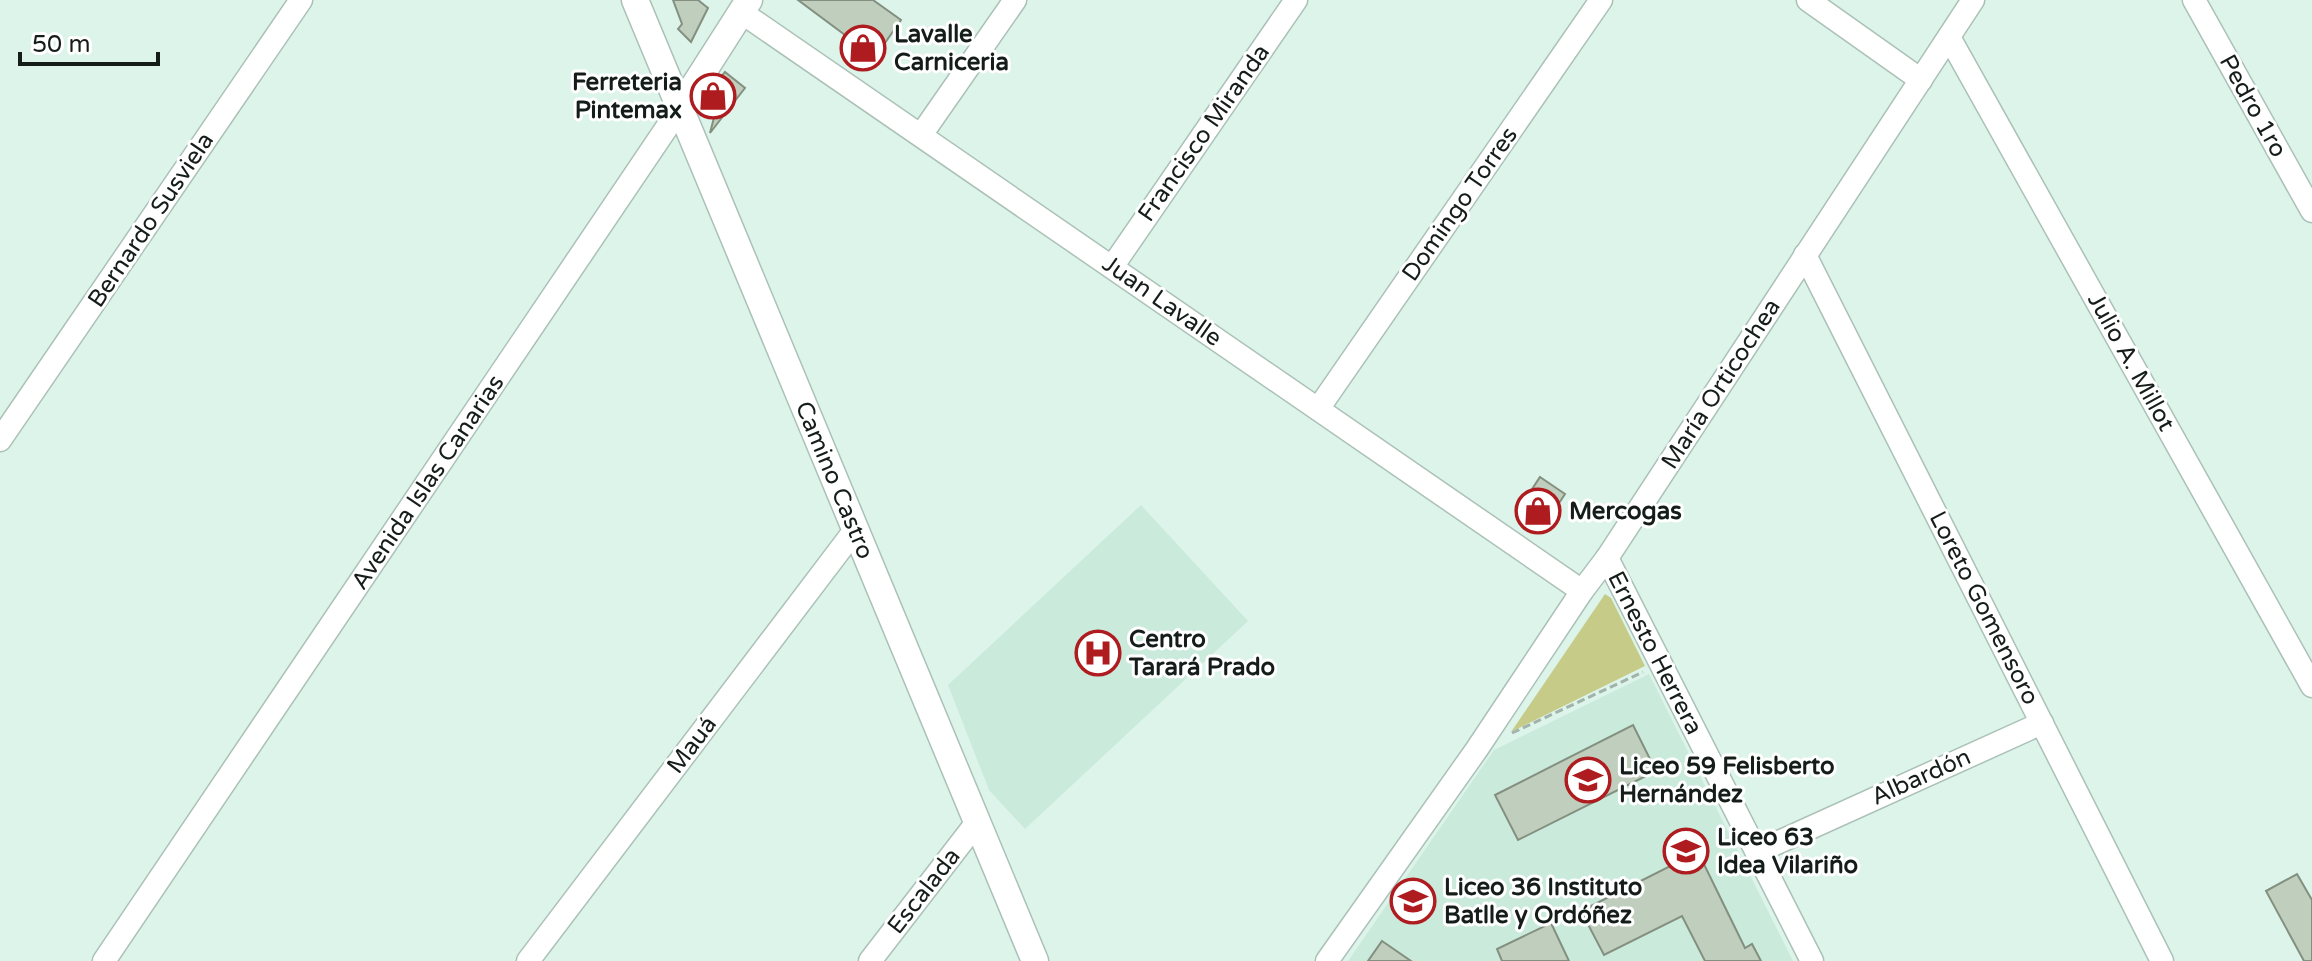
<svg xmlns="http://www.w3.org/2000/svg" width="2312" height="961" font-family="'Varela Round',sans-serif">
<rect width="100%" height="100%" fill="#ddf4ea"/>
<path fill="#caeadc" d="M1141,505L1248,621L1025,829L989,790L948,685Z
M1649,674L1793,961H1348L1494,750Z"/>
<path fill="#c7cb88" d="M1605,594L1611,598L1645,666L1511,732Z"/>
<path fill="#c0cebd" stroke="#839080" stroke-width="2" d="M673,0H698L708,8L691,42L678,29L682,24Z
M798,0H873L901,20L873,60L851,44L853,41Z
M725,72L745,88L710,133L718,102L708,100L709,92Z
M1540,477L1565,494L1546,523L1521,506Z
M1633,725L1656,771L1518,840L1495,795Z
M1698,852L1745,948L1752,944L1761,961H1705L1682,916L1604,955L1581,911Z
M2297,874L2312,900V961H2304L2266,891Z
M1551,923L1569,961H1502L1497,949Z
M1382,941L1411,961H1368Z"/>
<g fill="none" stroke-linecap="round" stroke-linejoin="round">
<g stroke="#abc1b7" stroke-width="25">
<g id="minor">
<path d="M1808,0L1921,80"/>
<path d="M2194,0L2312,211"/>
<path d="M741,12L1582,591"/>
<path d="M1949,37L2312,686"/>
<path d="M921,135L1015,0"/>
<path d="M1805,255L2162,961"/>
<path d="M1112,267L1296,0"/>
<path d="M1318,409L1601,0"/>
<path d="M0,440L301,0"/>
<path d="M1607,558L1812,961"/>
<path d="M1757,852L2042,723"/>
<path id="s1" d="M104,961L680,108"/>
<path d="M528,961L855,530"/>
<path d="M870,961L978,821"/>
<path d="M1327,961L1477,749L1582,591L1607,558L1973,0"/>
</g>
</g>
<g stroke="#abc1b7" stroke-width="29">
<g id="tertiary">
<path id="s2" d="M635,0L1035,961"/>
<path d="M680,108L749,0"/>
</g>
</g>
<path stroke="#a1b3ac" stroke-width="3" stroke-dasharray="8 4" stroke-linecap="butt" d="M1512,733L1643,672"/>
<use href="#minor" stroke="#fff" stroke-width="22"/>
<use href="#tertiary" stroke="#fff" stroke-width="26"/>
</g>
<defs>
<g id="shop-ring" transform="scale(2.3)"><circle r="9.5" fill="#fff" stroke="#ae1c1f" stroke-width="1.5"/><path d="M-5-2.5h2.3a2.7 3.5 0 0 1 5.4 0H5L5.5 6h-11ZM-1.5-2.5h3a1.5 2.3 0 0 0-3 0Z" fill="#ae1c1f"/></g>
<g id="hospital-ring" transform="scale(2.3)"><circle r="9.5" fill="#fff" stroke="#ae1c1f" stroke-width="1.5"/><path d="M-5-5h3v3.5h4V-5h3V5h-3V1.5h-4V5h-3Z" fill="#ae1c1f"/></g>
<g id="school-ring" transform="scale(2.3)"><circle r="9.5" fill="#fff" stroke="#ae1c1f" stroke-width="1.5"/><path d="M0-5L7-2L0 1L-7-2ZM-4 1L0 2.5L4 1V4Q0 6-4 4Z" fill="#ae1c1f"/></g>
</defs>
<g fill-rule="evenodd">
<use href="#shop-ring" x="863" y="48"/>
<use href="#shop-ring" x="713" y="96"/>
<use href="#shop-ring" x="1538" y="511"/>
<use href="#hospital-ring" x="1098" y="653"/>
<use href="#school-ring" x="1588" y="780"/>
<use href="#school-ring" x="1686" y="851"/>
<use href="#school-ring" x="1413" y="901"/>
</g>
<g text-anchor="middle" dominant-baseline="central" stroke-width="6" stroke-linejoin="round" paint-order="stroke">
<g font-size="24" font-weight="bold" fill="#151d1a" stroke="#fff" text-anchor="start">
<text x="894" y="34">Lavalle<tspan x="894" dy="28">Carniceria</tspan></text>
<text x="682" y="82" text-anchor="end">Ferreteria<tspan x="682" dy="28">Pintemax</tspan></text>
<text x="1569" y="511">Mercogas</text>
<text x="1129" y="639">Centro<tspan x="1129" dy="28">Tarará Prado</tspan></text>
<text x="1619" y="766">Liceo 59 Felisberto<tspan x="1619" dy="28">Hernández</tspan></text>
<text x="1717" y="837">Liceo 63<tspan x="1717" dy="28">Idea Vilariño</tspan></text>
<text x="1444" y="887">Liceo 36 Instituto<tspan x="1444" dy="28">Batlle y Ordóñez</tspan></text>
</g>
<g font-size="24" fill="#151d1a" stroke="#fff">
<text transform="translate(2253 106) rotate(61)">Pedro 1ro</text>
<text transform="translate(1204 133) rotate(-55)">Francisco Miranda</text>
<text transform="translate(1460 204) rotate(-55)">Domingo Torres</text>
<text transform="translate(151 220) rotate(-56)">Bernardo Susviela</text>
<text transform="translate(1162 301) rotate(35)">Juan Lavalle</text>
<text transform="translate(2131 362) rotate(61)">Julio A. Millot</text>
<text transform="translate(1721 384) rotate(-57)">María Orticochea</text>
<text stroke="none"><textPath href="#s1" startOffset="578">Avenida Islas Canarias</textPath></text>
<text stroke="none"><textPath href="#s2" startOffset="520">Camino Castro</textPath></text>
<text transform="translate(1984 608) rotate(63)">Loreto Gomensoro</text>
<text transform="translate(1655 653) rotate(63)">Ernesto Herrera</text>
<text transform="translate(692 745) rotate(-53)">Mauá</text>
<text transform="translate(1921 777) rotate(-24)">Albardón</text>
<text transform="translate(924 891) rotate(-52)">Escalada</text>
</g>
</g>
<path d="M20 52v12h138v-12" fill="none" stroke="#151d1a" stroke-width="4"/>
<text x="32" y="52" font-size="24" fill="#151d1a" stroke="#ffffff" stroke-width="6" paint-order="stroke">50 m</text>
</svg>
